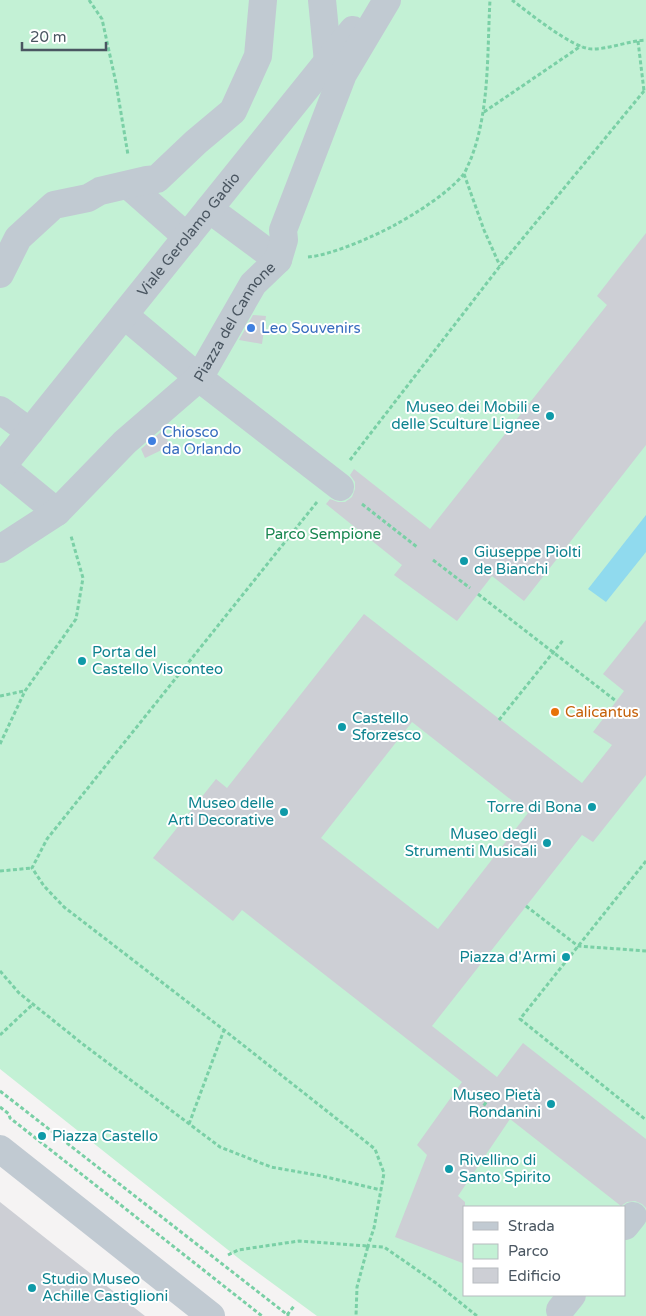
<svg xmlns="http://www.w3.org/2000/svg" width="646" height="1316" font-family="'Varela Round',sans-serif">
<rect width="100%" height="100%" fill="#f5f3f3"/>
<path fill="#c3f1d5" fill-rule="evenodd" d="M0,0H646V1316H317L242,1261L0,1069ZM465,1207H625V1295H465Z"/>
<path fill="#90daee" d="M646,515V552L606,602L588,589Z"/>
<path fill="#cdcfd5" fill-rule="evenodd" d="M646,233V445L524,601L492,576L457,621L394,575L402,565L326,504L330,499L338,502H345L352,497L355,489V482L350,475L354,469L430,529L607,305L597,296Z
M253,315L266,316L262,344L239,340Z
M163,430L170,446L145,458L141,449Z
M364,614L582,783L612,745L593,732L624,691L603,674L646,620V775L593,842L582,835L432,1026L497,1077L523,1043L646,1139V1208L642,1204L635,1201L627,1202L621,1206L510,1119L458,1196L465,1202V1264L395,1237L427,1155L417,1145L462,1082L242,910L233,921L153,858L216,779L227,788ZM412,722L528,813L438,929L321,838Z
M0,1202L58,1248L145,1316H0Z"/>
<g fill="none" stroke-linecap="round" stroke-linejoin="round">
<path stroke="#7ad0a6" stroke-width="3" stroke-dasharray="4 2.5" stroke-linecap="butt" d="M89,0L102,19L116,83L128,155
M512,0C528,12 573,49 592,49C610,49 628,41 646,40
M638,41L644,91
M484,112L581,46
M464,174L484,230L500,266
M308,257C332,255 372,237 393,226C415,214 447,194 463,175C466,171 468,165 470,161C490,112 487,53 490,0
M350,460L500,266L644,91L646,92
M317,502L47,839L32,868L44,886L64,907L224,1030L375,1149L384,1173L374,1228L368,1246L384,1247L436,1283L477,1316
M362,504L417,547
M433,560L470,588
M478,594L616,701
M0,696L24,691
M499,720L564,639
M0,744L25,691L76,619L83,578L71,536
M646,861L520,1019L646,1120
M0,871L32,868
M526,906L578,946L646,951
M0,971L19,993L84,1045L220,1147L271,1167L322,1176L381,1190
M0,1035L33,1004
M0,1091L289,1316
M0,1107L9,1114L10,1118L262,1316
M480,1111L487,1101
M189,1124L224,1030
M228,1255L238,1250L299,1241L368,1246L357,1287L356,1316
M287,1315L294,1306"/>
<g stroke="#c1cad2" stroke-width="28">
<path d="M322,0L328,62"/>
<path d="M128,185L187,237"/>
<path d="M209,209L278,260"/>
<path d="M0,274L18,238L54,205L88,198L100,191L147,180L157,179L196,142L233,111L258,56L263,0"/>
<path d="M124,315L199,378L340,487"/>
<path d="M0,410L30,432"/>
<path d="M2,467L57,512"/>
<path id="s1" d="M0,469L353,30"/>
<path id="s2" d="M0,549L57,512L125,442L199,378L253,284L278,260L284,240L283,230L343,74L387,0"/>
<path d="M0,1149L211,1316"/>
<path d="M625,1226L633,1216"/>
<path d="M560,1310L572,1295"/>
</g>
</g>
<g fill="#3f7fe0" stroke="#fff" stroke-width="2">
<circle cx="251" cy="328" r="5"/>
<circle cx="152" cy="441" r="5"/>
</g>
<g fill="#0f9aa8" stroke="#fff" stroke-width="2">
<circle cx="550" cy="416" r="5"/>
<circle cx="464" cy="561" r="5"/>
<circle cx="82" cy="661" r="5"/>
<circle cx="342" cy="727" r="5"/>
<circle cx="592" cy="807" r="5"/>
<circle cx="284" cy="812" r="5"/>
<circle cx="547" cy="843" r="5"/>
<circle cx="566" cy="957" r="5"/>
<circle cx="551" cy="1104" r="5"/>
<circle cx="42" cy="1136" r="5"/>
<circle cx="449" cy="1169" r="5"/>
<circle cx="32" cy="1288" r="5"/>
</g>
<circle fill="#e8710a" stroke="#fff" stroke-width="2" cx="555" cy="712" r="5"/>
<g text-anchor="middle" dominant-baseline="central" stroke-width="4" stroke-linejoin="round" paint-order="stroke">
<g font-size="15" fill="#4a5661" stroke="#fff">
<text stroke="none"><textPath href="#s1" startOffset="301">Viale Gerolamo Gadio</textPath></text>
<text stroke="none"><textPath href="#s2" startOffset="330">Piazza del Cannone</textPath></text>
</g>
<g font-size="15" fill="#366cbe" stroke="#fff" text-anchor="start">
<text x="261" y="328">Leo Souvenirs</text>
<text x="162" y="432">Chiosco<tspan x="162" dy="17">da Orlando</tspan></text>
</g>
<g font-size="15" fill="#0d838f" stroke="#fff" text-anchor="end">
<text x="540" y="407">Museo dei Mobili e<tspan x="540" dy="17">delle Sculture Lignee</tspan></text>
<text x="474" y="552" text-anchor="start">Giuseppe Piolti<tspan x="474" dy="17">de Bianchi</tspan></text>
<text x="92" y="652" text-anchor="start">Porta del<tspan x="92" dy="17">Castello Visconteo</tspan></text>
<text x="352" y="718" text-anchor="start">Castello<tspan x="352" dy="17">Sforzesco</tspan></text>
<text x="274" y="803">Museo delle<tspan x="274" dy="17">Arti Decorative</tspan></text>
<text x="582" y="807">Torre di Bona</text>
<text x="537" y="834">Museo degli<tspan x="537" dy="17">Strumenti Musicali</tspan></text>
<text x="556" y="957">Piazza d'Armi</text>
<text x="541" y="1095">Museo Pietà<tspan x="541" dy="17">Rondanini</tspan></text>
<text x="52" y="1136" text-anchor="start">Piazza Castello</text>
<text x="459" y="1160" text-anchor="start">Rivellino di<tspan x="459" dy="17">Santo Spirito</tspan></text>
<text x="42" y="1279" text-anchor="start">Studio Museo<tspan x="42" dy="17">Achille Castiglioni</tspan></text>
</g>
<g font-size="15" fill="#17864f" stroke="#fff">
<text x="323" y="534">Parco Sempione</text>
</g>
<g font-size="15" fill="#c56008" stroke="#fff" text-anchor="start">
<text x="565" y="712">Calicantus</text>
</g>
</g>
<rect x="463" y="1206" width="162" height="90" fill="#ffffff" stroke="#b7bbc0"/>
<rect x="473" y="1222" width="25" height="8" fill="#c1cad2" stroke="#b7bbc0"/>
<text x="508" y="1231" font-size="15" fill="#4a5661">Strada</text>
<rect x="473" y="1244" width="25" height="15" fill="#c3f1d5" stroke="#b7bbc0"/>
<text x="508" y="1256" font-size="15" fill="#4a5661">Parco</text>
<rect x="473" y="1268" width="25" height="15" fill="#cdcfd5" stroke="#b7bbc0"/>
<text x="508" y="1281" font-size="15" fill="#4a5661">Edificio</text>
<path d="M22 42v8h84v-8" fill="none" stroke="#4a5661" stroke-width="2.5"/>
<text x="30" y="42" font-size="15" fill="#4a5661" stroke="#ffffff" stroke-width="4" paint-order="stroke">20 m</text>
</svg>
